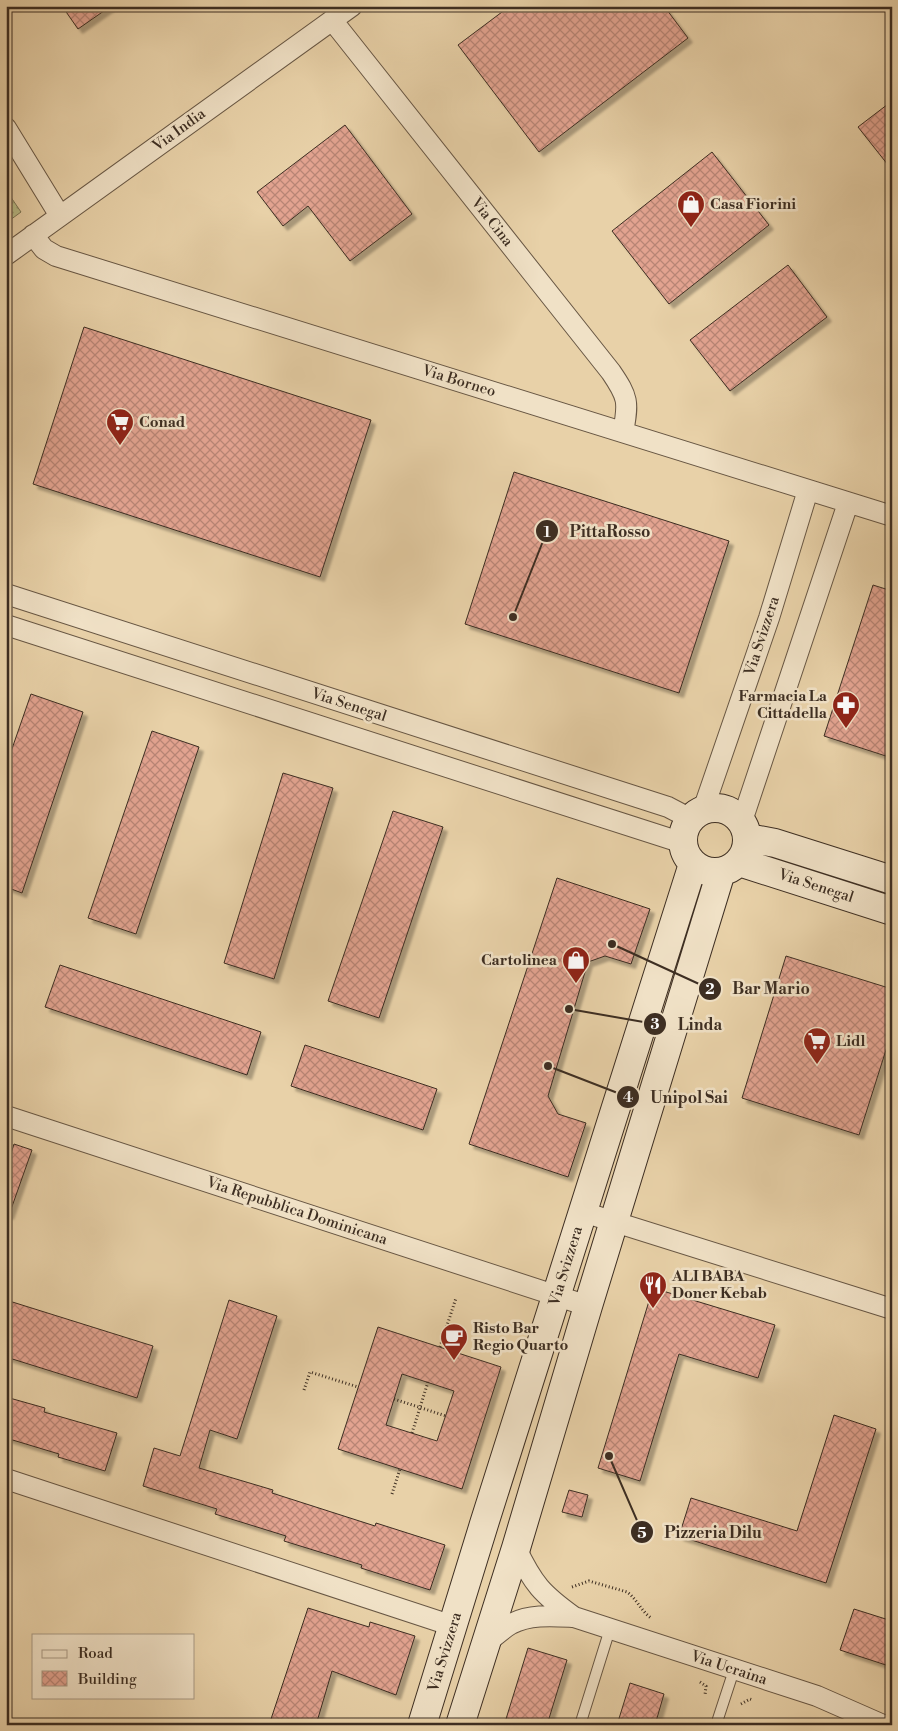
<svg xmlns="http://www.w3.org/2000/svg" width="898" height="1731" font-family="'Libre Bodoni',serif">
<defs>
<pattern id="grass-dots" width="8" height="8" patternUnits="userSpaceOnUse" patternTransform="scale(1.25)"><rect width="8" height="8" fill="#b8bb86"/><path d="M2 2h.1M6 6h.1" fill="none" stroke="#97986d" stroke-width="1.8" stroke-linecap="round"/></pattern>
<pattern id="building-cross-hatch" width="8" height="8" patternUnits="userSpaceOnUse" patternTransform="scale(1.25)"><rect width="8" height="8" fill="#e2a390"/><path d="M0 0l8 8M0 8l8-8" fill="none" stroke="#b88575"/></pattern>
<filter id="shadow"><feDropShadow dx="4.5" dy="4.5" stdDeviation="1" flood-color="#0004"/></filter>
</defs>
<rect width="100%" height="100%" fill="#e8d1a8"/>
<filter id="stains"><feTurbulence type="fractalNoise" baseFrequency=".004" numOctaves="4"/><feColorMatrix values="0 0 0 0 .2 0 0 0 0 .09 0 0 0 0 .02 0 0 0 .5 -.17"/></filter>
<radialGradient id="worn" r=".72"><stop offset=".6" stop-color="#630" stop-opacity="0"/><stop offset="1" stop-color="#630" stop-opacity=".3"/></radialGradient>
<path fill="url(#grass-dots)" stroke="#7a7454" d="M6,190L21,212L6,223Z"/>
<path fill="url(#building-cross-hatch)" stroke="#3d2e22" fill-rule="evenodd" filter="url(#shadow)" d="M62,6H111L78,29Z
M510,6H664L688,38L539,152L458,45Z
M892,101V170L858,127Z
M345,125L412,214L350,261L308,206L283,226L257,192Z
M712,152L769,225L669,304L612,231Z
M788,265L827,317L730,391L690,340Z
M84,327L371,420L320,577L33,484Z
M514,472L729,541L679,693L465,624Z
M873,585L892,591V758L824,736Z
M31,694L83,712L22,893L6,887V766Z
M152,731L199,747L136,934L88,918Z
M283,773L333,788L274,979L224,963Z
M393,811L443,827L379,1018L328,1001Z
M557,878L650,909L631,964L605,956L588,962L548,1096L558,1114L586,1123L568,1177L469,1144Z
M786,956L892,989V1031L859,1135L742,1098Z
M60,965L261,1032L247,1075L45,1007Z
M305,1045L437,1089L423,1130L291,1086Z
M14,1144L32,1150L9,1215L6,1214V1169Z
M653,1288L775,1325L758,1378L679,1354L640,1481L598,1468Z
M6,1300L153,1346L137,1398L6,1357Z
M229,1300L277,1316L237,1439L210,1430L199,1468L273,1490L272,1493L375,1526L376,1523L445,1545L430,1590L361,1568L362,1565L284,1541L286,1536L215,1514L217,1509L143,1486L154,1448L180,1456Z
M378,1327L501,1367L462,1489L338,1449ZM402,1374L454,1391L437,1441L386,1425Z
M6,1397L45,1408L44,1412L117,1433L105,1471L58,1457L59,1454L6,1438Z
M834,1415L876,1429L826,1583L679,1536L691,1498L797,1531Z
M569,1490L588,1495L582,1517L562,1512Z
M308,1608L369,1627L370,1622L415,1636L396,1695L332,1671L316,1725H269Z
M854,1609L892,1621V1667L840,1650Z
M528,1648L567,1660L547,1725H523L506,1719Z
M630,1683L664,1694L655,1725H617Z"/>
<g fill="none" stroke-linecap="round" stroke-linejoin="round">
<g stroke="#685744" stroke-width="12">
<path id="service" d="M580,1725L610,1629
M716,1725L734,1670"/>
</g>
<g stroke="#685744" stroke-width="22">
<path id="minor" d="M332,20L611,372C628,397 629,402 623,432
M6,128L60,216
M33,235L44,249L56,256L892,516
M6,255L352,6
M6,594L668,807L691,819
M6,625L683,843
M703,810L769,618L808,490
M742,821L848,503
M6,1116L588,1306
M583,1212L892,1309
M6,1479L453,1626
M516,1548C533,1584 542,1594 574,1617L817,1696L883,1725
M485,1644C493,1638 502,1629 511,1624C530,1614 553,1616 574,1617"/>
</g>
<g stroke="#3d2e22" stroke-width="30">
<path id="secondary" d="M683 840a32 32 0 1 1 64 0a32 32 0 1 1-64 0Z
M748,838L775,843L892,880
M739,862L892,911
M422,1725L484,1524L693,864
M460,1725L516,1548L588,1306L721,872"/>
</g>
<path stroke="#3d2e22" stroke-width="3" stroke-dasharray="1 2.5" stroke-linecap="butt" d="M440,1347L456,1298
M304,1390L310,1372L358,1387
M394,1399L446,1416
M412,1433L428,1382
M392,1494L400,1469
M572,1587L589,1581L627,1592C637,1599 641,1611 651,1618
M700,1682L706,1686L705,1695
M741,1704L750,1699L753,1700"/>
<use href="#service" stroke="#f0e1c6" stroke-width="10"/>
<use href="#minor" stroke="#f0e1c6" stroke-width="20"/>
<use href="#secondary" stroke="#f0e1c6" stroke-width="28"/>
</g>
<defs>
<g id="shop-pin" transform="scale(1.4375)"><path d="M0 17L-7.5 6A9.5 9.5 0 1 1 7.5 6Z" fill="#8f2418" stroke="#f0e1c6"/><path d="M-5-2.5h2.3a2.7 3.5 0 0 1 5.4 0H5L5.5 6h-11ZM-1.5-2.5h3a1.5 2.3 0 0 0-3 0Z" fill="#fff"/></g>
<g id="supermarket-pin" transform="scale(1.4375)"><path d="M0 17L-7.5 6A9.5 9.5 0 1 1 7.5 6Z" fill="#8f2418" stroke="#f0e1c6"/><path d="M-6-5.5h2.5l.6 2H6L4.5 2H-2.5L-4.4-4H-6ZM-1.5 3.2a1.3 1.3 0 1 0 .1 0ZM3 3.2a1.3 1.3 0 1 0 .1 0Z" fill="#fff"/></g>
<g id="pharmacy-pin" transform="scale(1.4375)"><path d="M0 17L-7.5 6A9.5 9.5 0 1 1 7.5 6Z" fill="#8f2418" stroke="#f0e1c6"/><path d="M-2-6h4v4h4v4h-4v4h-4v-4h-4v-4h4Z" fill="#fff"/></g>
<g id="restaurant-pin" transform="scale(1.4375)"><path d="M0 17L-7.5 6A9.5 9.5 0 1 1 7.5 6Z" fill="#8f2418" stroke="#f0e1c6"/><path d="M-5-6h1v4h1v-4h1v4h1v-4h1v5L-1.5 .5V6h-2V.5L-5-1ZM5-6V6H3V1.5H1.5Q1.5-4 5-6Z" fill="#fff"/></g>
<g id="cafe-pin" transform="scale(1.4375)"><path d="M0 17L-7.5 6A9.5 9.5 0 1 1 7.5 6Z" fill="#8f2418" stroke="#f0e1c6"/><path d="M-5.5-4.5H6V0H3Q3 3.5 0 3.5H-2.5Q-5.5 3.5-5.5 0ZM3-3.2v2h1.7v-2ZM-6 4.5H4V6H-6Z" fill="#fff"/></g>
</defs>
<g fill-rule="evenodd">
<use href="#shop-pin" x="691" y="204"/>
<use href="#supermarket-pin" x="120" y="422"/>
<use href="#pharmacy-pin" x="846" y="705"/>
<use href="#shop-pin" x="576" y="960"/>
<use href="#supermarket-pin" x="817" y="1041"/>
<use href="#restaurant-pin" x="653" y="1285"/>
<use href="#cafe-pin" x="454" y="1337"/>
</g>
<g text-anchor="middle" dominant-baseline="central" stroke-width="5" stroke-linejoin="round" paint-order="stroke">
<g font-size="15" fill="#3d2e22" stroke="#f0e1c6">
<text transform="translate(179 130) rotate(-36)">Via India</text>
<text transform="translate(492 222) rotate(52)">Via Cina</text>
<text transform="translate(459 381) rotate(17)">Via Borneo</text>
<text transform="translate(762 636) rotate(-72)">Via Svizzera</text>
<text transform="translate(349 705) rotate(18)">Via Senegal</text>
<text transform="translate(816 886) rotate(18)">Via Senegal</text>
<text transform="translate(297 1211) rotate(18)">Via Repubblica Dominicana</text>
<text transform="translate(566 1266) rotate(-73)">Via Svizzera</text>
<text transform="translate(445 1652) rotate(-73)">Via Svizzera</text>
<text transform="translate(729 1668) rotate(18)">Via Ucraina</text>
</g>
<g font-size="15" font-weight="bold" fill="#3d2e22" stroke="#f0e1c6" text-anchor="start">
<text x="710" y="204">Casa Fiorini</text>
<text x="139" y="422">Conad</text>
<text x="827" y="696" text-anchor="end">Farmacia La<tspan x="827" dy="17">Cittadella</tspan></text>
<text x="557" y="960" text-anchor="end">Cartolinea</text>
<text x="836" y="1041">Lidl</text>
<text x="672" y="1276">ALI BABA<tspan x="672" dy="17">Doner Kebab</tspan></text>
<text x="473" y="1328">Risto Bar<tspan x="473" dy="17">Regio Quarto</tspan></text>
</g>
</g>
<path fill="none" stroke="#3d2e22" stroke-width="2" d="M513 617L547 531M612 944L710 989M569 1009L655 1024M548 1066L628 1097M609 1456L642 1532"/>
<g fill="#3d2e22" stroke="#f0e1c6" stroke-width="2">
<circle cx="513" cy="617" r="5"/>
<circle cx="612" cy="944" r="5"/>
<circle cx="569" cy="1009" r="5"/>
<circle cx="548" cy="1066" r="5"/>
<circle cx="609" cy="1456" r="5"/>
<circle cx="547" cy="531" r="12"/>
<circle cx="710" cy="989" r="12"/>
<circle cx="655" cy="1024" r="12"/>
<circle cx="628" cy="1097" r="12"/>
<circle cx="642" cy="1532" r="12"/>
</g>
<g font-size="15" text-anchor="middle" font-weight="bold" fill="#fff">
<text x="547" y="537">1</text>
<text x="710" y="994">2</text>
<text x="655" y="1029">3</text>
<text x="628" y="1102">4</text>
<text x="642" y="1538">5</text>
</g>
<g font-size="16" text-anchor="middle" font-weight="bold" fill="#3d2e22" stroke="#f0e1c6" stroke-width="5" stroke-linejoin="round" paint-order="stroke">
<text x="610" y="537">PittaRosso</text>
<text x="771" y="994">Bar Mario</text>
<text x="700" y="1030">Linda</text>
<text x="689" y="1103">Unipol Sai</text>
<text x="713" y="1538">Pizzeria Dilu</text>
</g>
<rect width="898" height="1731" fill="none" stroke="#e8d1a8" stroke-width="25"/>
<rect x="8" y="8" width="883" height="1716" fill="none" stroke="#3d2e22" stroke-width="2.5"/>
<rect x="12" y="12" width="873" height="1706" fill="none" stroke="#3d2e22"/>
<rect x="32" y="1634" width="162" height="65" fill="#f0e1c6" stroke="#a89984"/>
<rect x="42" y="1650" width="25" height="8" fill="#f0e1c6" stroke="#a89984"/>
<text x="78" y="1658" font-size="15" fill="#3d2e22">Road</text>
<rect x="42" y="1671" width="25" height="15" fill="url(#building-cross-hatch)" stroke="#a89984"/>
<text x="78" y="1684" font-size="15" fill="#3d2e22">Building</text>
<rect width="100%" height="100%" filter="url(#stains)"/>
<rect width="100%" height="100%" fill="url(#worn)"/>
</svg>
